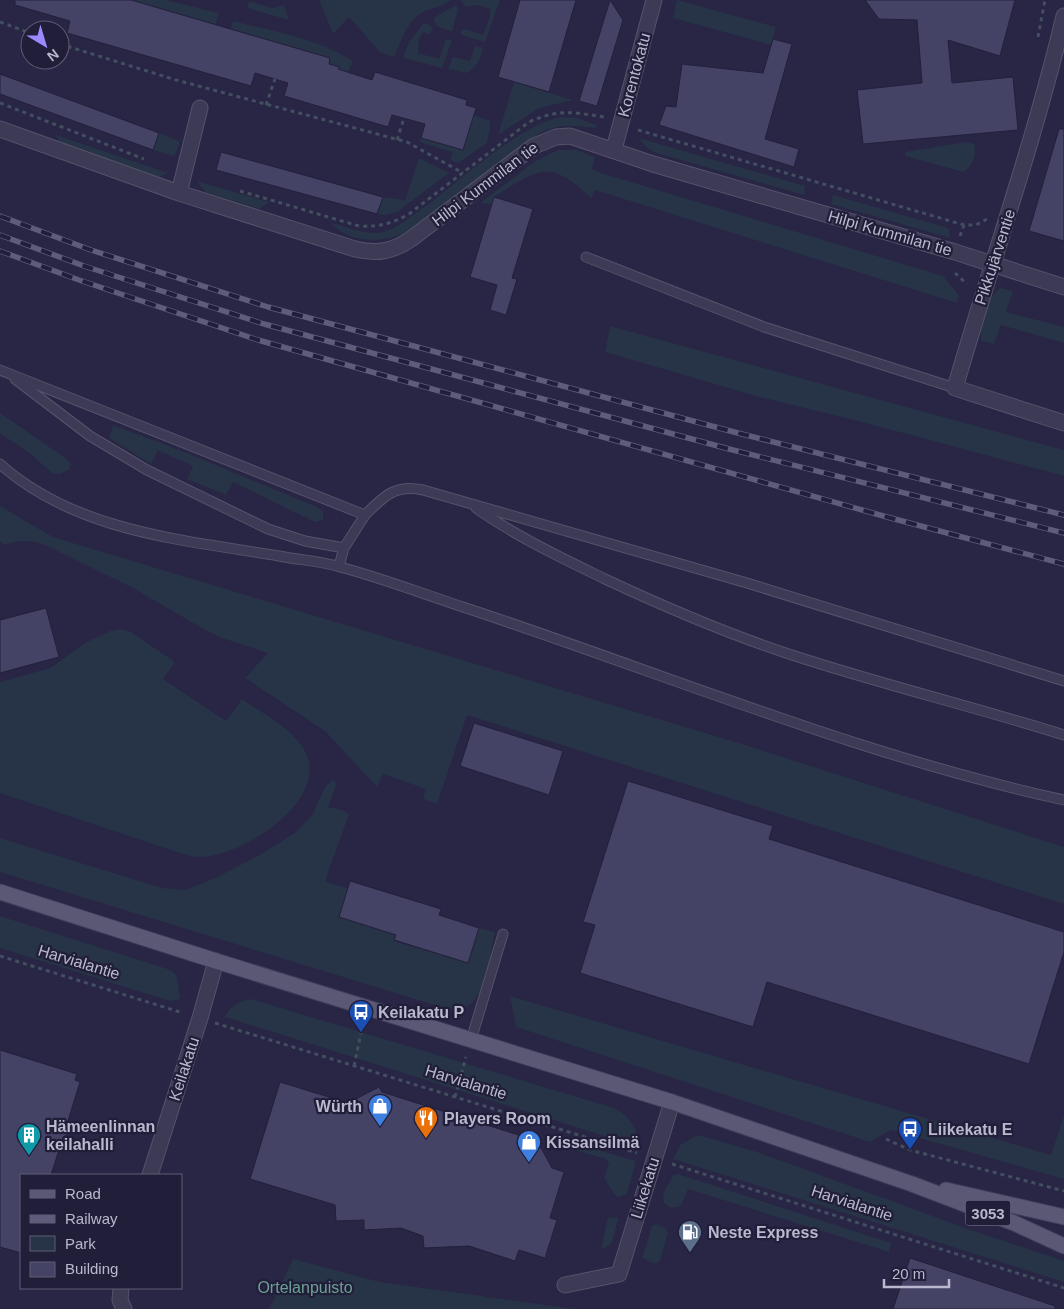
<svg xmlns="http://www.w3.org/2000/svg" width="1064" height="1309" font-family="Arial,sans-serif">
<rect width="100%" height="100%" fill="#282545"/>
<path fill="#273346" d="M131,0H166L219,13L211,39L203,37L207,22Z
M319,0H451C443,7 435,7 425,11C407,20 402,40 394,57L380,52L349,17L333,34Z
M460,0H500L485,42L462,35L460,32L464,29L483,35L490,17V9L479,5L466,7Z
M677,0L776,27L771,45L673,18Z
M249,1L272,8L284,5L289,20L247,8Z
M454,6H457L458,10L452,32L437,26L433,18Z
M233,21C274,31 317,38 353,61L346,77L336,74L338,67L329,64L330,58L238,31L235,39L228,37Z
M424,23L428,24L433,28L430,35L423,32L419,39L418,53L439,59L446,39L452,40L442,68L403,58L409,42Z
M475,46L483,48C480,59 477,68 466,73L448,69L453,57L470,61Z
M514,82L573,100L539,108L498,135Z
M473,115L491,121L487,143L458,163L450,160L453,152L419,142L421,138L463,150Z
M561,117L577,118L596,125V128C573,126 559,123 538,134L409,231C385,243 351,245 331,223C346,226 367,236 383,232C396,229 408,218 419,211C457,184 518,125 561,117Z
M159,133L179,141V146L174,156L153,150Z
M56,135L168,173L157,178L61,146Z
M639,138L805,186L804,195L656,153L647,148Z
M966,142L974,144C977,155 973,166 963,172L905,156V152Z
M558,150H577L595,157L592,169L601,173L943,276L959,295L957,303L595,190L591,198C549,158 539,169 494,197L492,204L480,203L534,162Z
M419,158L449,173L397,212L386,215L377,214L383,197L405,200Z
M197,181L269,202L260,209L205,192Z
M833,195L945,227L949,229L950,238L831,204Z
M1000,288L1013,291L1006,312L1064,327V343L1001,325L994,344L981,341C981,324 986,299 1000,288Z
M610,326L1064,450V476L862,422L756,396L605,352Z
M0,413L67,459L71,465L69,470L60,474L52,473L32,455L0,433Z
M113,425L187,453L317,507L323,511V520L315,522L233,482L226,495L187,479L193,466L158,450L151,464L109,438Z
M0,506L53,537L742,744L1064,847V904L467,715L437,804L423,799L426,789L383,774L377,787L325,731L245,678L268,653L222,638L200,627L133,588L47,546C32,540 20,539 5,545L0,542Z
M120,629L131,632L175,662L163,679L226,721L242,699C263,714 294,729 306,753C329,801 241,858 199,857C192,857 184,854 177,852L0,793V682L50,668L85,643L110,631Z
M332,780L337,783L328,807L343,810L349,814L325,881L348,889L339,917L396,935L394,941L468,963L479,928L495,932C490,954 487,1006 459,1009C449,1011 437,1005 428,1003L0,872V838L162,888L186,890L215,878L256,857L295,833L312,815L325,787Z
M0,916L171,970L177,976L180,999L170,1001L0,948Z
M510,996L1051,1155L1064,1115V1179L891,1130L870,1142L516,1027Z
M251,999L614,1108C629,1116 640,1128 636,1146L225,1017C230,1006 239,1001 251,999Z
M698,1135L757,1152L968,1229L1064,1261V1282L673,1159L681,1144Z
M574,1143L636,1161L627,1194L618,1197L614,1194L604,1178L609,1163L606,1159L572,1149Z
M678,1174L891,1243L889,1252L688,1189L681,1206L671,1208L664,1203L663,1194L673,1175Z
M608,1217L618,1218C615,1230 615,1247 601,1249Z
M656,1224L665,1228L668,1233L660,1261L655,1264L642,1258L652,1226Z
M293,1259L380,1282L575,1309H269Z"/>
<path fill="#444265" stroke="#23203c" d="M15,0H131L330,58L329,64L339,67L338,69L372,80L375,72L467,100L466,105L476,108L463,150L421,138L425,124L392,115L388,127L284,96L288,83L255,73L251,86L67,33L70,21L15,5Z
M520,0H576L549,92L498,77Z
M610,0L623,20L597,106L579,101Z
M865,0H1015L1000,56L948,40L952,83L1013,77L1018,130L863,144L857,90L922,83L917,20L879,19Z
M773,39L792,44L765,139L799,149L794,167L659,125L666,106L676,107L682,64L763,73Z
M0,74L159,133L153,150L0,94Z
M1059,129H1064V241L1029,231Z
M221,152L383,197L377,214L216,170Z
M494,197L533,209L512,278L517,279L506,315L490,310L497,285L470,277Z
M46,608L59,657L0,673V620Z
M474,723L563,751L549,795L460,766Z
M628,781L773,826L769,839L1064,932V952L1029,1064L767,982L753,1027L580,973L595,925L583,922Z
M350,881L441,909L439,915L479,928L468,963L394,940L396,935L339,917Z
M0,1050L77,1074L75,1080L80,1082L67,1124L72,1132L63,1137L51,1175H21V1253L0,1247Z
M280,1082L348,1103L379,1087L382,1092L528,1138L535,1137L552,1168L564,1172L550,1218L557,1220L545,1258L519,1250L515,1261L469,1246L424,1248L423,1236L401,1228L364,1230V1220L336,1221L335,1205L250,1179Z
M910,1258L1055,1306V1309H893Z"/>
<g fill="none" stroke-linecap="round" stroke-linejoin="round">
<g stroke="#55536c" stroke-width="11">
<path id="lane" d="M586,257L764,327L955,388
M0,370L365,515C384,496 395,484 423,490L747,583L1064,681
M15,379L90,436L147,470L268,529L305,541L344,548
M0,464C76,532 184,540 279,556C299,560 321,561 340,567C382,578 423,594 463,607C663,673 858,755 1064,800
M476,508C517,537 560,557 605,579C667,608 730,635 795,656C884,685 975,707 1064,735
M339,566L344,548L365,515
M471,1040L503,934"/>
</g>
<g stroke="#55536c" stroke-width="17">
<path id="street" d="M1064,16C1034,142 991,264 955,388L1064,423
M0,129L179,193L355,249C377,254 392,252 411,239L534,146L556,137L570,136L653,164L955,252L1064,287
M614,149L654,0
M179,193L200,108
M150,1175L200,1018L216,961
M565,1285L619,1274L672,1102
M121,1288L120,1300L124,1309"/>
</g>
<g stroke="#403e58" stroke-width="17">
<path id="primary" d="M0,892L216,961L672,1102L912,1184L1014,1223L1064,1246
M946,1190L1064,1217"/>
</g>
<path stroke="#434f5f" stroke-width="3" stroke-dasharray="4 4" stroke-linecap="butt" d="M0,22L30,33
M1038,37L1045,0
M60,44L176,80L407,142L463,173
M0,103L144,159
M266,105L275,79
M638,130L964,225H976L987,219
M397,140L404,118
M240,191L359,226C379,227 391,224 409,214L529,122C558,109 573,112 604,117
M960,236L964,225
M955,273L967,284
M0,956L183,1013
M215,1023L637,1153
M354,1066L361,1033
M455,1097L466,1057
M886,1139L910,1150L1064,1191
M672,1164L1064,1288"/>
<use href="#lane" stroke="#3c3a54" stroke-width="9"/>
<use href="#street" stroke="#3c3a54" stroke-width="15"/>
<use href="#primary" stroke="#5a5874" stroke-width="15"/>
<g stroke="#5f5c7b" stroke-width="5.5">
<path id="rail" d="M0,216L91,250L268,307L734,432L1064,515
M0,235L84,266L264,324L729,449L1064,533
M0,251L79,280L258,340L887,517L1064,564"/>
</g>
<use href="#rail" stroke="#211e3a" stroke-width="4" stroke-dasharray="11" stroke-linecap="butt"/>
</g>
<defs>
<g id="bus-pin" transform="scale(1.25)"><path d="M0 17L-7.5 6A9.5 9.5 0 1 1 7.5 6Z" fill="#1a4fb4" stroke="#211e3a"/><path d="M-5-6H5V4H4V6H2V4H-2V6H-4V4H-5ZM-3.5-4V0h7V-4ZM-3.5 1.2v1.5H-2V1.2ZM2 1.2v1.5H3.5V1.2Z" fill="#fff"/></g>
<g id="shop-pin" transform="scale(1.25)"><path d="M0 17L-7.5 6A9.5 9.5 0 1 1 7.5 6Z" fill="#3f7fe0" stroke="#211e3a"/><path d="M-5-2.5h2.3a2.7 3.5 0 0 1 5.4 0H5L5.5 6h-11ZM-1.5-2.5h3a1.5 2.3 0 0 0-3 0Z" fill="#fff"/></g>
<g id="restaurant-pin" transform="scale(1.25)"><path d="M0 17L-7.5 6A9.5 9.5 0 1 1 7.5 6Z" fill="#e8710a" stroke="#211e3a"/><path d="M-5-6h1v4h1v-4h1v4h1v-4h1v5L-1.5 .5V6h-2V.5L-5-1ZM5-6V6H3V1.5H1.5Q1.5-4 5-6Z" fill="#fff"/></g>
<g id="building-pin" transform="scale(1.25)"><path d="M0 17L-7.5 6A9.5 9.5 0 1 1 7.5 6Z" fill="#0f9aa8" stroke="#211e3a"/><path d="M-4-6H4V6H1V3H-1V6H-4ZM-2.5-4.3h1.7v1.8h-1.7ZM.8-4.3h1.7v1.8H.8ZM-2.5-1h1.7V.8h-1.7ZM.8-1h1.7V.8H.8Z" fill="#fff"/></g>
<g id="fuel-pin" transform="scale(1.25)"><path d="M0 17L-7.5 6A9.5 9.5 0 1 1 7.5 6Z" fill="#5c6f8a" stroke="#211e3a"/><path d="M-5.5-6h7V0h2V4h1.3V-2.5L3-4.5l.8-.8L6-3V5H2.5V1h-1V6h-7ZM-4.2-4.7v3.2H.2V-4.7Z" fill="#fff"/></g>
</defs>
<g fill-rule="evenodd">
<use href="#bus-pin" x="361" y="1012"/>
<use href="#shop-pin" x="380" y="1106"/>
<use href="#restaurant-pin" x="426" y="1118"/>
<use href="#bus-pin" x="910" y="1129"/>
<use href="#building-pin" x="29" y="1135"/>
<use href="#shop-pin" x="529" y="1142"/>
<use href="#fuel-pin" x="690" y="1232"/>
</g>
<g text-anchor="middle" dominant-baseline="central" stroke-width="4.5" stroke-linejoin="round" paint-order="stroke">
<rect fill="#211e3a" stroke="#8c8aa2" stroke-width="1" x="965.5" y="1200.5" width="45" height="25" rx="4"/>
<g font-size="15" font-weight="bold" fill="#bab8ce">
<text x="988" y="1213">3053</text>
</g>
<g font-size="16" fill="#bab8ce" stroke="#211e3a">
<text transform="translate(634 75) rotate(-75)">Korentokatu</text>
<text transform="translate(485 184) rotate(-37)">Hilpi Kummilan tie</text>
<text transform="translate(890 233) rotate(16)">Hilpi Kummilan tie</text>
<text transform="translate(995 257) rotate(-72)">Pikkujärventie</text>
<text transform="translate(79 962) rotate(17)">Harvialantie</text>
<text transform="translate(184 1069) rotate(-72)">Keilakatu</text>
<text transform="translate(466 1082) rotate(17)">Harvialantie</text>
<text transform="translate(645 1188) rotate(-73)">Liikekatu</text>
<text transform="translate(852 1203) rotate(18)">Harvialantie</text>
</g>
<g font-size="16" font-weight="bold" fill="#bab8ce" stroke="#211e3a" text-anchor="start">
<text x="378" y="1012">Keilakatu P</text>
<text x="362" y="1106" text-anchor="end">Würth</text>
<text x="444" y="1118">Players Room</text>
<text x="46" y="1126">Hämeenlinnan<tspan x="46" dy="18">keilahalli</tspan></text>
<text x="928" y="1129">Liikekatu E</text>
<text x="546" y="1142">Kissansilmä</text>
<text x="708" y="1232">Neste Express</text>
</g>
<g font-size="16" fill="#6da093" stroke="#211e3a">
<text x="305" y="1287">Ortelanpuisto</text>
</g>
</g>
<rect x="20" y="1174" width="162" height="115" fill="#211e3a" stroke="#5e5c75"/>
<rect x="30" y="1190" width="25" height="8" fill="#5a5874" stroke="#5e5c75"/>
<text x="65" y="1199" font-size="15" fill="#bab8ce">Road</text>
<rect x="30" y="1215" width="25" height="8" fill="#5f5c7b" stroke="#5e5c75"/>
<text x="65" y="1224" font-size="15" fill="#bab8ce">Railway</text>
<rect x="30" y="1236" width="25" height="15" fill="#273346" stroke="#5e5c75"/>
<text x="65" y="1249" font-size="15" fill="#bab8ce">Park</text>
<rect x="30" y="1262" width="25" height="15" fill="#444265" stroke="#5e5c75"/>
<text x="65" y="1274" font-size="15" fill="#bab8ce">Building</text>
<g transform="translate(45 45) rotate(142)"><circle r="24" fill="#211e3a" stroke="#5e5c75"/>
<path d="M0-4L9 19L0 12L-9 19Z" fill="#998bff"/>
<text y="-8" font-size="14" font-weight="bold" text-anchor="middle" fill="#bab8ce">N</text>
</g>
<path d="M884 1279v8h65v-8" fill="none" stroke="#bab8ce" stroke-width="2.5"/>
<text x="892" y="1279" font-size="15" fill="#bab8ce" stroke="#211e3a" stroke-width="4" paint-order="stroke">20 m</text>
</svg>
